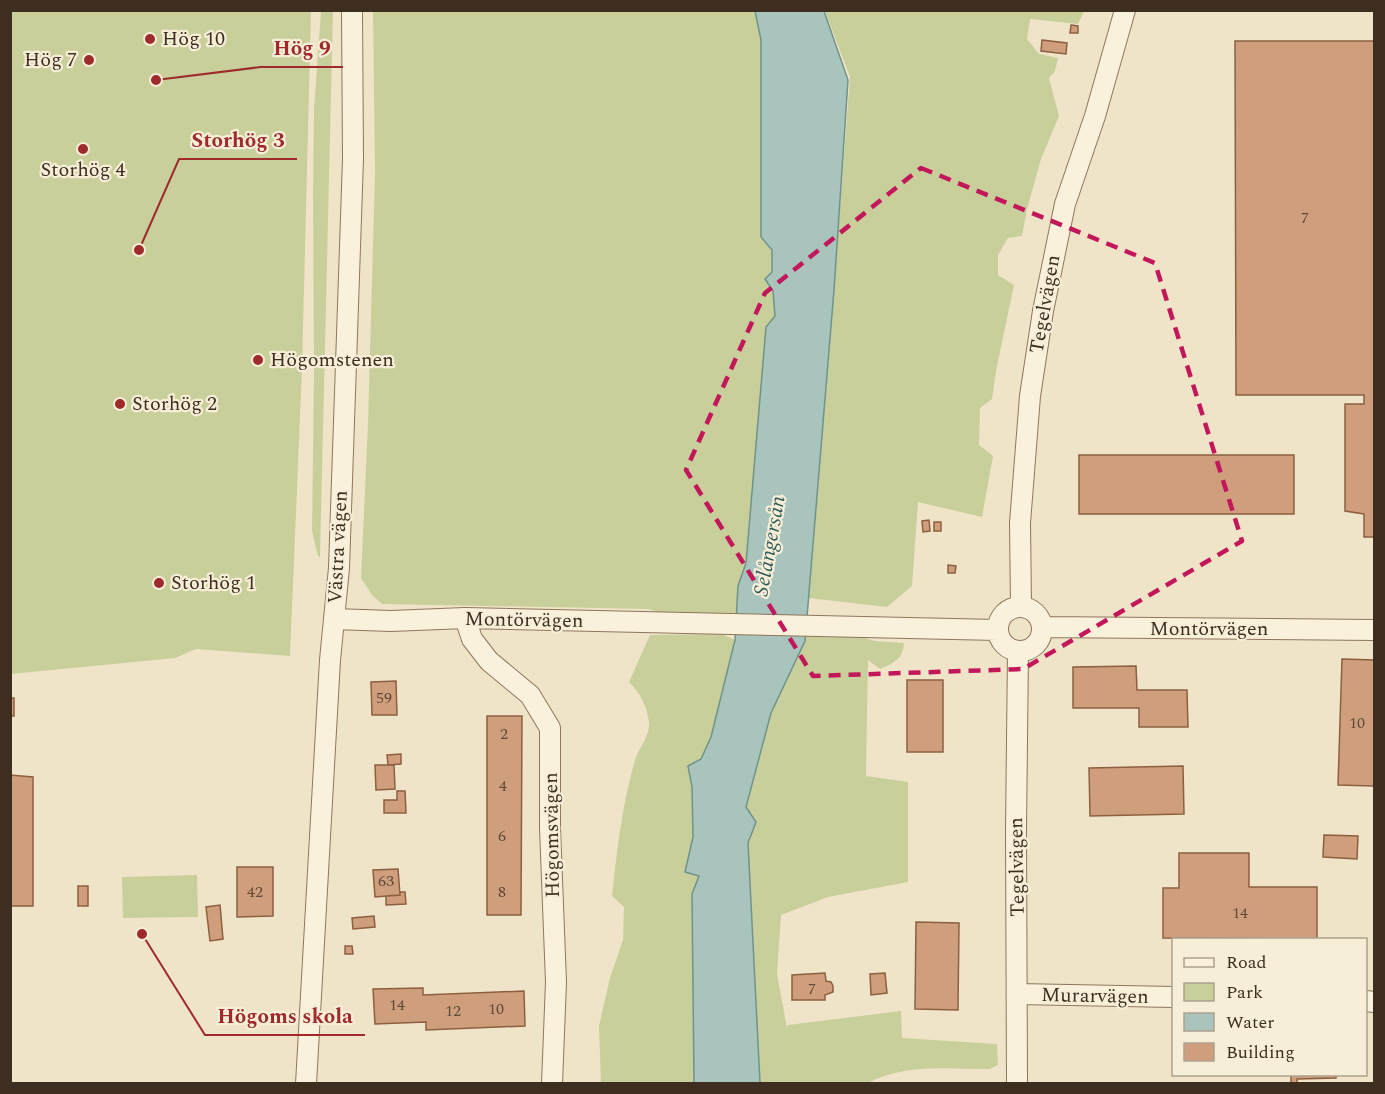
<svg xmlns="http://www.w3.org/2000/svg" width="1385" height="1094" font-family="Spectral,serif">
<rect width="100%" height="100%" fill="#f0e4c8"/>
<path fill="#c9cf9b" d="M11,10L311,11L302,369L290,656L196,649L175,658L11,674Z
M321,11H333L320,557L318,556L312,531L314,370L313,196L314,109Z
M373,11H755L761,40V237L772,250L775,316L766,327L746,563L738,586L736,614L671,616L648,609L382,604L372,595L361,578L368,424L375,173Z
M825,11H1084L1078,24L1030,19L1027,39L1039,54L1058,58L1055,71L1049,78L1059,116L1041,159L1027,209L1022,236L1008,238L998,255V275L1014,285L996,371L992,399L980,408L979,445L993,456L982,517L918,502L912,586L887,607L808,598L827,379L850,77Z
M847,633L875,641L904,643C903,659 894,663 880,669L868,660L866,776L908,782V882L828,897L781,915L777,974L787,1028L788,1025L901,1011L902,1038L997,1044L998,1065L990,1069C949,1069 905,1063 868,1083H760L748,843L756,822L746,807L771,713L805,640V634Z
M721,634L735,640L711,737L701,759L688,767L692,787L693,837L685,871L699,875L694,1083L601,1084L599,1026L610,978L623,940L624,907L612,896C617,850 622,805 635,760C639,747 650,737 649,722C647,706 640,693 629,682L650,635Z
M197,875L198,917L123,918L122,877Z"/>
<path fill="#a9c4bc" stroke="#6f938a" stroke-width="1.5" d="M755,11H824L848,80L834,290L805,641L771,713L746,807L756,822L748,843L760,1083H694L692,894L699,876L685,872L693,837L692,787L688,766L701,759L711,737L735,640L738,586L746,563L766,327L775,316L773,291L765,279L772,272V250L761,237V40Z"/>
<path fill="#cf9f7d" stroke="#8d5f41" stroke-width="1.5" d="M1071,25L1078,26V33H1070Z
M1042,40L1067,43L1066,54L1041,51Z
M1235,41H1374V537H1364V514L1345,511V404H1364V395H1236Z
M1079,455H1294V514H1079Z
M929,520L930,531L923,532L922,521Z
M934,522H941V531H934Z
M948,565L956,566L955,573H948Z
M1342,659L1374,660V786L1338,785Z
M1136,666L1137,690H1187L1188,727H1139V708H1073V667Z
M907,680H943V752H907Z
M396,681L397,715H372L371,682Z
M10,698H14V716H10Z
M487,716H522L521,915H487Z
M401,754V764L388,765L387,755Z
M375,765H394L395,789L376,790Z
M1183,766L1184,814L1090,816L1089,768Z
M10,775L33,777V906H10Z
M397,791H405L406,813H384V800H397Z
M1324,835L1358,836L1357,859L1323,857Z
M1179,853H1249V887H1317V939L1163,938V888H1179Z
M237,867H273V916L237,917Z
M398,869L400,895L375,897L373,870Z
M78,886H88V906H78Z
M400,892H405L406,904L386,905V896L400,895Z
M220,905L223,939L210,941L206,907Z
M374,916L375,927L353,929L352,918Z
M916,922L959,923L958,1010L915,1009Z
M345,946H352L353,954H345Z
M825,973L826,981L831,982L833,986V992L825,995V1000H792V975Z
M885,973L887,993L871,995L870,974Z
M423,988V995L524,991L525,1026L426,1030V1022L375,1024L373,989Z
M1291,1074H1336V1078L1297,1079V1084H1291Z"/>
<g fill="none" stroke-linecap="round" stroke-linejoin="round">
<g stroke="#8d765c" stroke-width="22">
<path id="minor" d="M998 629a22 22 0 1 1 44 0a22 22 0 1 1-44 0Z
M1021,607L1020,523L1030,396L1043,311L1065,204L1095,116L1125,10
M465,618L472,639L489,661L530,695L550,728V828L556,982L552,1084
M334,619L391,621L465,618L998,630
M1043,627L1374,630
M1017,994L1174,997
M1366,1001L1374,1002
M306,1084L330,660L339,568L353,159L352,10
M1017,1084L1016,831L1018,651"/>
</g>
<use href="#minor" stroke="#faf1dc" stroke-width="20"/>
</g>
<path fill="none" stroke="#c2185b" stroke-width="4.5" stroke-dasharray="12 8" stroke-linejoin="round" d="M921,168L1155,263L1242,541L1023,669L813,676L686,470L765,293Z"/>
<g fill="#9e2a2b" stroke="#f7eed8" stroke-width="2">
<circle cx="150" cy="39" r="6"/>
<circle cx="89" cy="60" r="6"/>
<circle cx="83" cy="149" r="6"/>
<circle cx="258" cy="360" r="6"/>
<circle cx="120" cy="404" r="6"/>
<circle cx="159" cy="583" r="6"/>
</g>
<g text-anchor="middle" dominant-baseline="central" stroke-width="4.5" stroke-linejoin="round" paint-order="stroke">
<g font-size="16" fill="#624a37">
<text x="1305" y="218">7</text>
<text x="384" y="698">59</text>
<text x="1357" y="723">10</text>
<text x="504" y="734">2</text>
<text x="503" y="786">4</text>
<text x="502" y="836">6</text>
<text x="386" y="881">63</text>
<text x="255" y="892">42</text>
<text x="502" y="892">8</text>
<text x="1240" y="913">14</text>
<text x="812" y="989">7</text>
<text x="397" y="1005">14</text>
<text x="496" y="1009">10</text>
<text x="453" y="1011">12</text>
</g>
<g font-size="20" fill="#3d2e20" stroke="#f7eed8" text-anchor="start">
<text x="162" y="39">Hög 10</text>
<text x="77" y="60" text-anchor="end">Hög 7</text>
<text x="83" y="170" text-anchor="middle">Storhög 4</text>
<text x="270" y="360">Högomstenen</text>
<text x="132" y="404">Storhög 2</text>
<text x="171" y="583">Storhög 1</text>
</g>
<g font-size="20" fill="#3d2e20" stroke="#f7eed8">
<text transform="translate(1045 304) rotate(-80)">Tegelvägen</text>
<text transform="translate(338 547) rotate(-87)">Västra vägen</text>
<text transform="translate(524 620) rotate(1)">Montörvägen</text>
<text x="1209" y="629">Montörvägen</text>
<text transform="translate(552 835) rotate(-91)">Högomsvägen</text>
<text transform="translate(1017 867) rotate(-91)">Tegelvägen</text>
<text transform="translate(1095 996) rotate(1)">Murarvägen</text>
</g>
<g font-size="21" font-style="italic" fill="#2f5d5a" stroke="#f7eed8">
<text transform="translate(770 546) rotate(-80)">Selångersån</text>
</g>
</g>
<path fill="none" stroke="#9e2a2b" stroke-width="2" d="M156 80L261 67H343M139 250L179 159H297M142 934L205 1035H365"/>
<g fill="#9e2a2b" stroke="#f7eed8" stroke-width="2">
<circle cx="156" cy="80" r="6"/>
<circle cx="139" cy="250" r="6"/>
<circle cx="142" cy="934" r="6"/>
</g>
<g font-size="21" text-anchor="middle" font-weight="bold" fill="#9e2a2b" stroke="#f7eed8" stroke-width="4.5" stroke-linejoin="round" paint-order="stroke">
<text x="302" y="55">Hög 9</text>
<text x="238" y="147">Storhög 3</text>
<text x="285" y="1023">Högoms skola</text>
</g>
<rect width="1385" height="1094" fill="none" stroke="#3d2e20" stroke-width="24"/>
<rect x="1172" y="938" width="195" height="138" fill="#f7eed8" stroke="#ada18e" stroke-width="1.5"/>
<rect x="1184" y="958" width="30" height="9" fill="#faf1dc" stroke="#ada18e" stroke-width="1.5"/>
<text x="1226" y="968" font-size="18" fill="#3d2e20">Road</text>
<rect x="1184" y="983" width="30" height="18" fill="#c9cf9b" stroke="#ada18e" stroke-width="1.5"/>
<text x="1226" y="998" font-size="18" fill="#3d2e20">Park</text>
<rect x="1184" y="1013" width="30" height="18" fill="#a9c4bc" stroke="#ada18e" stroke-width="1.5"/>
<text x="1226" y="1028" font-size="18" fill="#3d2e20">Water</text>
<rect x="1184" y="1043" width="30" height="18" fill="#cf9f7d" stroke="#ada18e" stroke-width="1.5"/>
<text x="1226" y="1058" font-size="18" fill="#3d2e20">Building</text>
</svg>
